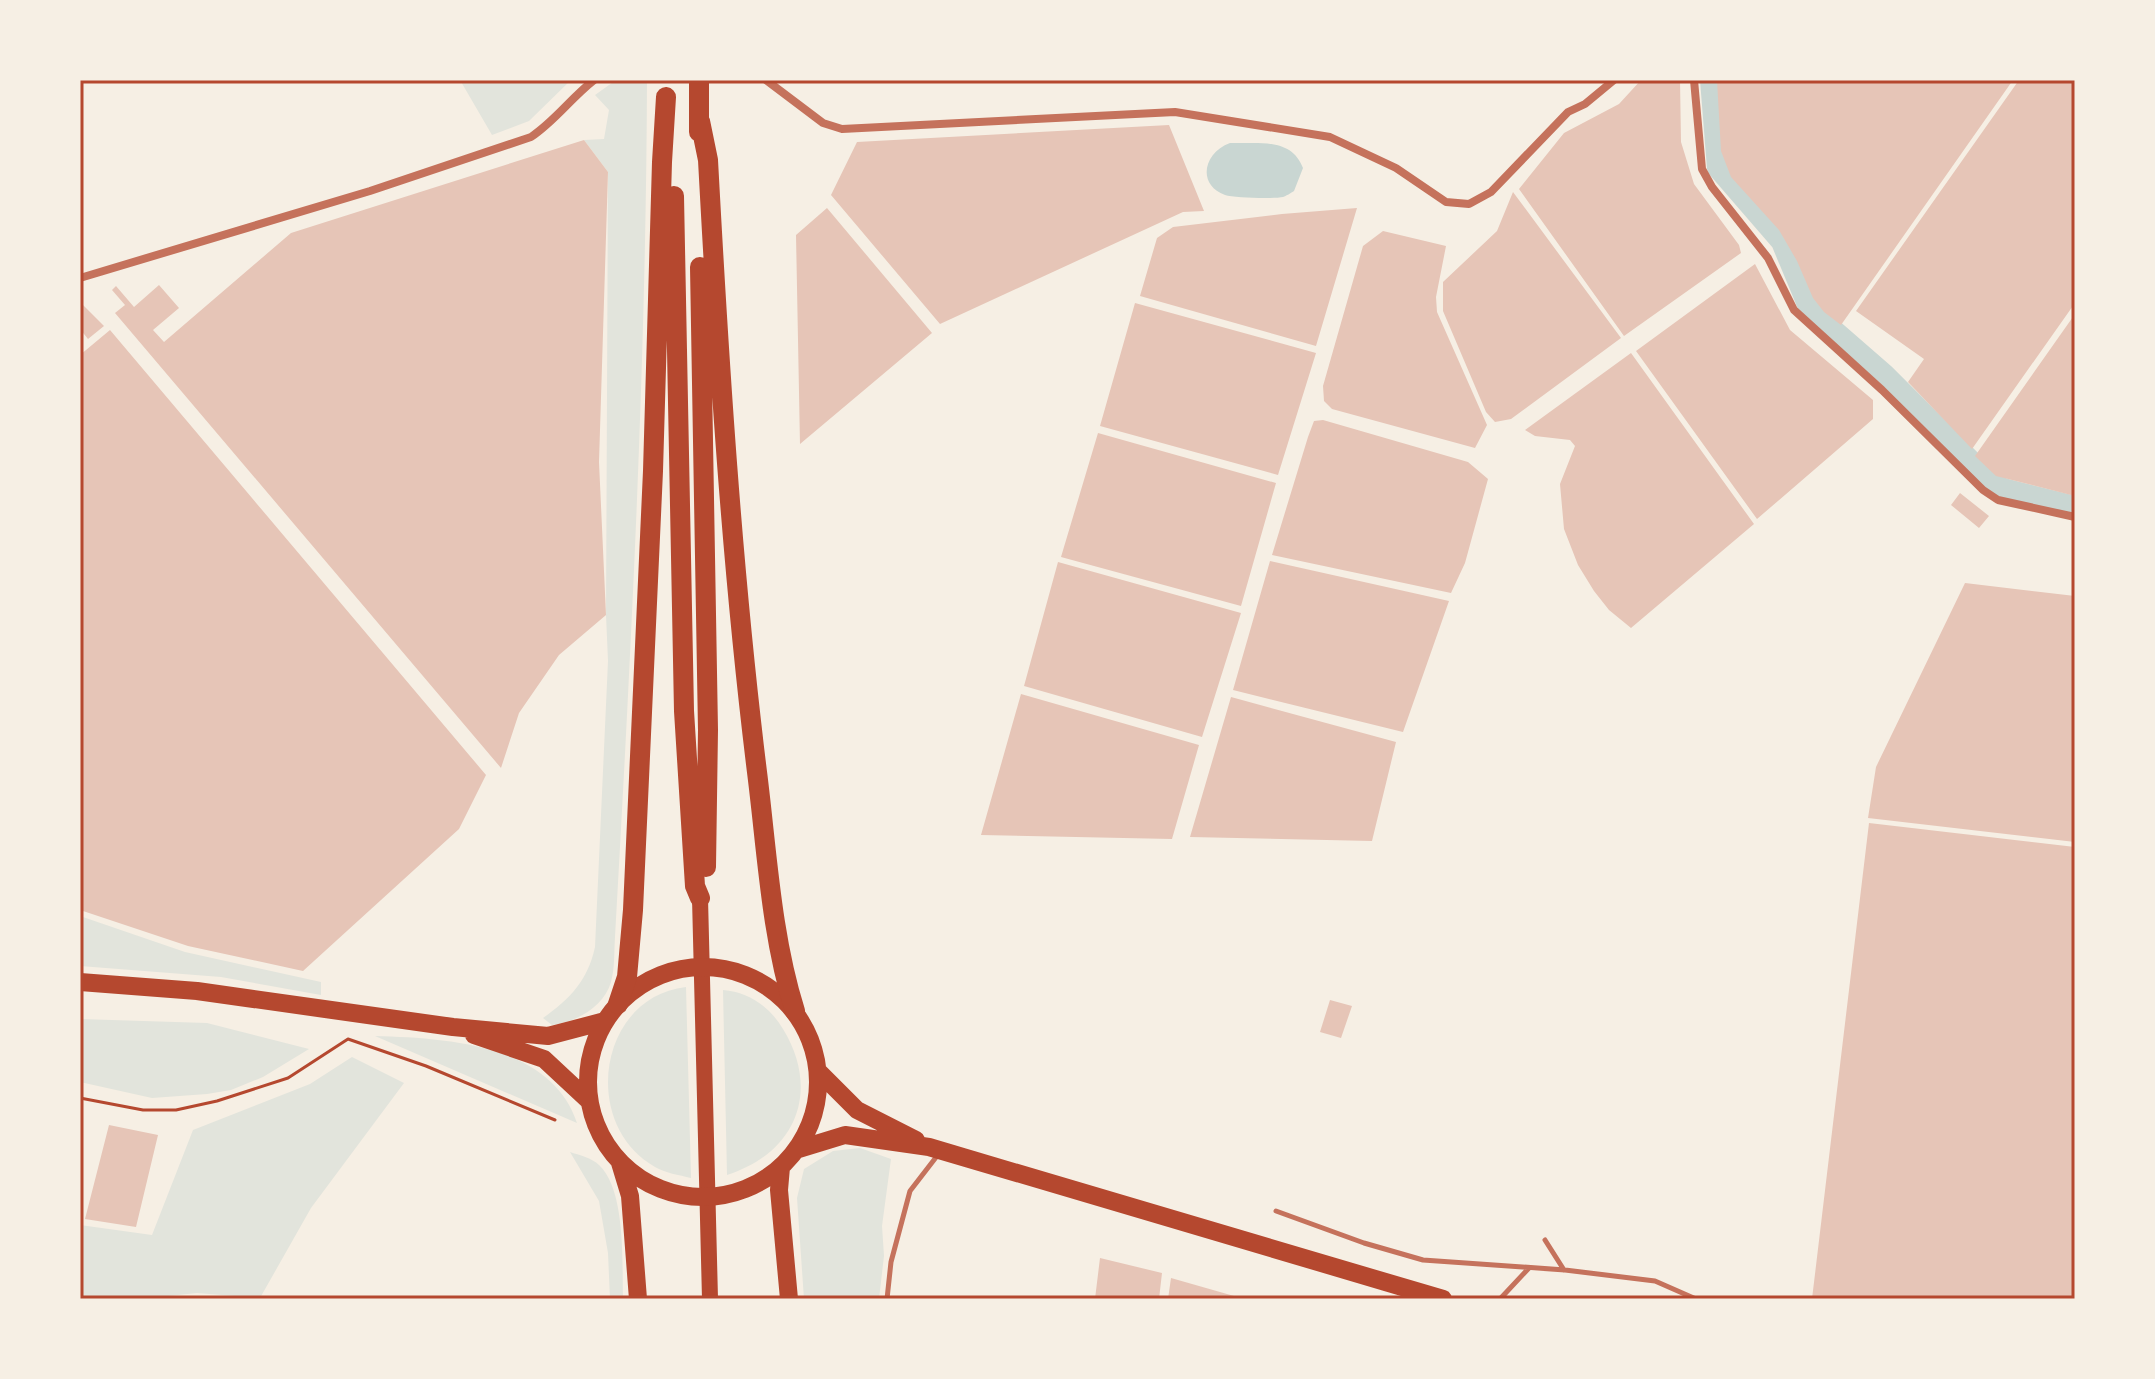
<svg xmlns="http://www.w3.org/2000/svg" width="2155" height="1379" font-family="Roboto,sans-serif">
<rect width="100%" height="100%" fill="#f6efe4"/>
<path fill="#e2e4dc" d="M460,80H571L529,121L492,135Z
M616,80H647C646,366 631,652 615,937C614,951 615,968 611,982C604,1007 576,1022 552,1025L543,1018C570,999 588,980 595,947L608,661L606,615L608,172L584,140L604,139L609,110L595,95Z
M80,916L185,952L321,982V995L221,977L80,966Z
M686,987L691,1178C679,1175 665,1173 655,1167C580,1125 598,997 686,987Z
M723,990C749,992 770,1007 783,1029C821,1091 796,1153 727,1175Z
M80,1019L207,1023L309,1049L263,1077L231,1090L207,1094L152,1098L80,1082Z
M375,1036C446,1038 551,1044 577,1123Z
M352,1057L404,1083L311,1208L260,1298L197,1293L140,1299H80V1225L152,1235L193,1130L310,1084Z
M860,1148L891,1159L882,1226L884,1256L879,1299H804L797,1198L804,1169L833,1151Z
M570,1152C579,1155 592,1158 599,1165C626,1190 622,1263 623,1299H610L608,1253L599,1201Z"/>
<path fill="#c9d6d2" d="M1230,143C1258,144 1291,137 1303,168L1294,191C1293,192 1284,197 1283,197C1274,199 1234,198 1225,195C1197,185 1203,153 1230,143Z"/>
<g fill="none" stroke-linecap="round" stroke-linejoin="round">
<path stroke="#c9d6d2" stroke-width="20" d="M1710,80L1717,168L1781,242L1808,307L1885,374L1992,481L2003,488L2075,506"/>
</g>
<path fill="#e6c5b7" d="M1641,80H1680L1681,142L1694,184L1739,245L1741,253L1624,336L1519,189L1564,133L1619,104Z
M1717,80H2013L1841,325L1824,312L1813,298L1797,261L1779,230L1731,177L1721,151Z
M2019,80H2075V303L1972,449L1908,382L1924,359L1856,311Z
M1169,125L1204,211L1183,212L940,324L831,195L857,142Z
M584,140L608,172L599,462L606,615L559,655L519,713L501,768L115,313L125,305L112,290L116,286L134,307L159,285L179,308L153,330L164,342L291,233Z
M1513,192L1621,338L1511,419L1495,422L1486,412L1443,311V282L1497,231Z
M827,208L932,333L800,444L796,235Z
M1357,208L1316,346L1140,296L1157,238L1173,227L1282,214Z
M1383,231L1446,246L1436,297L1437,312L1487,425L1475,448L1332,409L1324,401L1323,386L1363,246Z
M1755,264L1790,330L1873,400V419L1757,519L1636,351Z
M80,302L104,326L88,339L80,329Z
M1135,303L1316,353L1278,475L1100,426Z
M2075,314V496L1996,476L1975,456Z
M110,330L486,775L459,829L303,971L188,946L80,910V355Z
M1631,353L1754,524L1631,628L1609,610L1594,591L1578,565L1564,529L1560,484L1575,446L1570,440L1535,436L1525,430Z
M1323,420L1468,462L1488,479L1465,563L1451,593L1272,555L1308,437L1314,421Z
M1098,433L1276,483L1241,606L1061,557Z
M1960,493L1989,516L1979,528L1951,505Z
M1270,561L1449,601L1403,732L1233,690Z
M1058,562L1241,613L1202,737L1024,686Z
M1965,583L2075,596V842L1868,818L1876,767Z
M1021,694L1199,745L1172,839L981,835Z
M1231,697L1396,742L1372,841L1190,837Z
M1869,823L2075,847V1299H1812Z
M1330,1000L1352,1006L1341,1038L1320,1032Z
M109,1125L158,1135L136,1227L85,1219Z
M1100,1258L1162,1273L1159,1299H1095Z
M1171,1278L1241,1298V1299H1168Z"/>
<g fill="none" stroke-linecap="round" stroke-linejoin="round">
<path stroke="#b5482f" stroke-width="3" d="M80,1098L143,1110H176L217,1101L288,1078L348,1039L426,1066L555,1120"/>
<path stroke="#c5725c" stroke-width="5" d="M1276,1211L1364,1243L1423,1260L1565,1270L1655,1281L1696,1299
M1545,1240L1564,1270
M887,1299L891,1262L910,1191L937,1156
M1500,1299L1529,1268"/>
<path stroke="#c5725c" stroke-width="8" d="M766,80L823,123L842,129L1175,112L1330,137L1396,168L1446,202L1469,204L1491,192L1568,112L1585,104L1614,80
M1694,80L1702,169L1712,187L1768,258L1794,310L1882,390L1983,490L1998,500L2075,517
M80,278L370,191L531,137C555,121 571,98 594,80"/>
<path stroke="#b5482f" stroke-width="16" d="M700,898L710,1299"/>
<path stroke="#b5482f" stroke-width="18" d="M588 1082a115 115 0 1 1 230 0a115 115 0 1 1-230 0Z
M80,982L197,991L453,1027L548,1036L605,1021
M474,1035L544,1059L588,1100
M818,1071L857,1110L916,1140
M796,1150L845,1135L929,1147L1443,1299
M620,1163L630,1196L638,1299
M781,1167L779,1190L789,1299"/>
<path stroke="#b5482f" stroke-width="20" d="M699,80V132
M700,121L708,160C719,364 732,569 757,772C767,851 771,935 795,1011
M674,196L684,711L695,886L700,898
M700,267L708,730L706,867
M618,1004L627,977L633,910L653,471L662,162L666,97"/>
</g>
<rect width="2155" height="1379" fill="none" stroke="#f6efe4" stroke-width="164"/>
<rect x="82" y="82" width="1991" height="1215" fill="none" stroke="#b5482f" stroke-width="3"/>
</svg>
